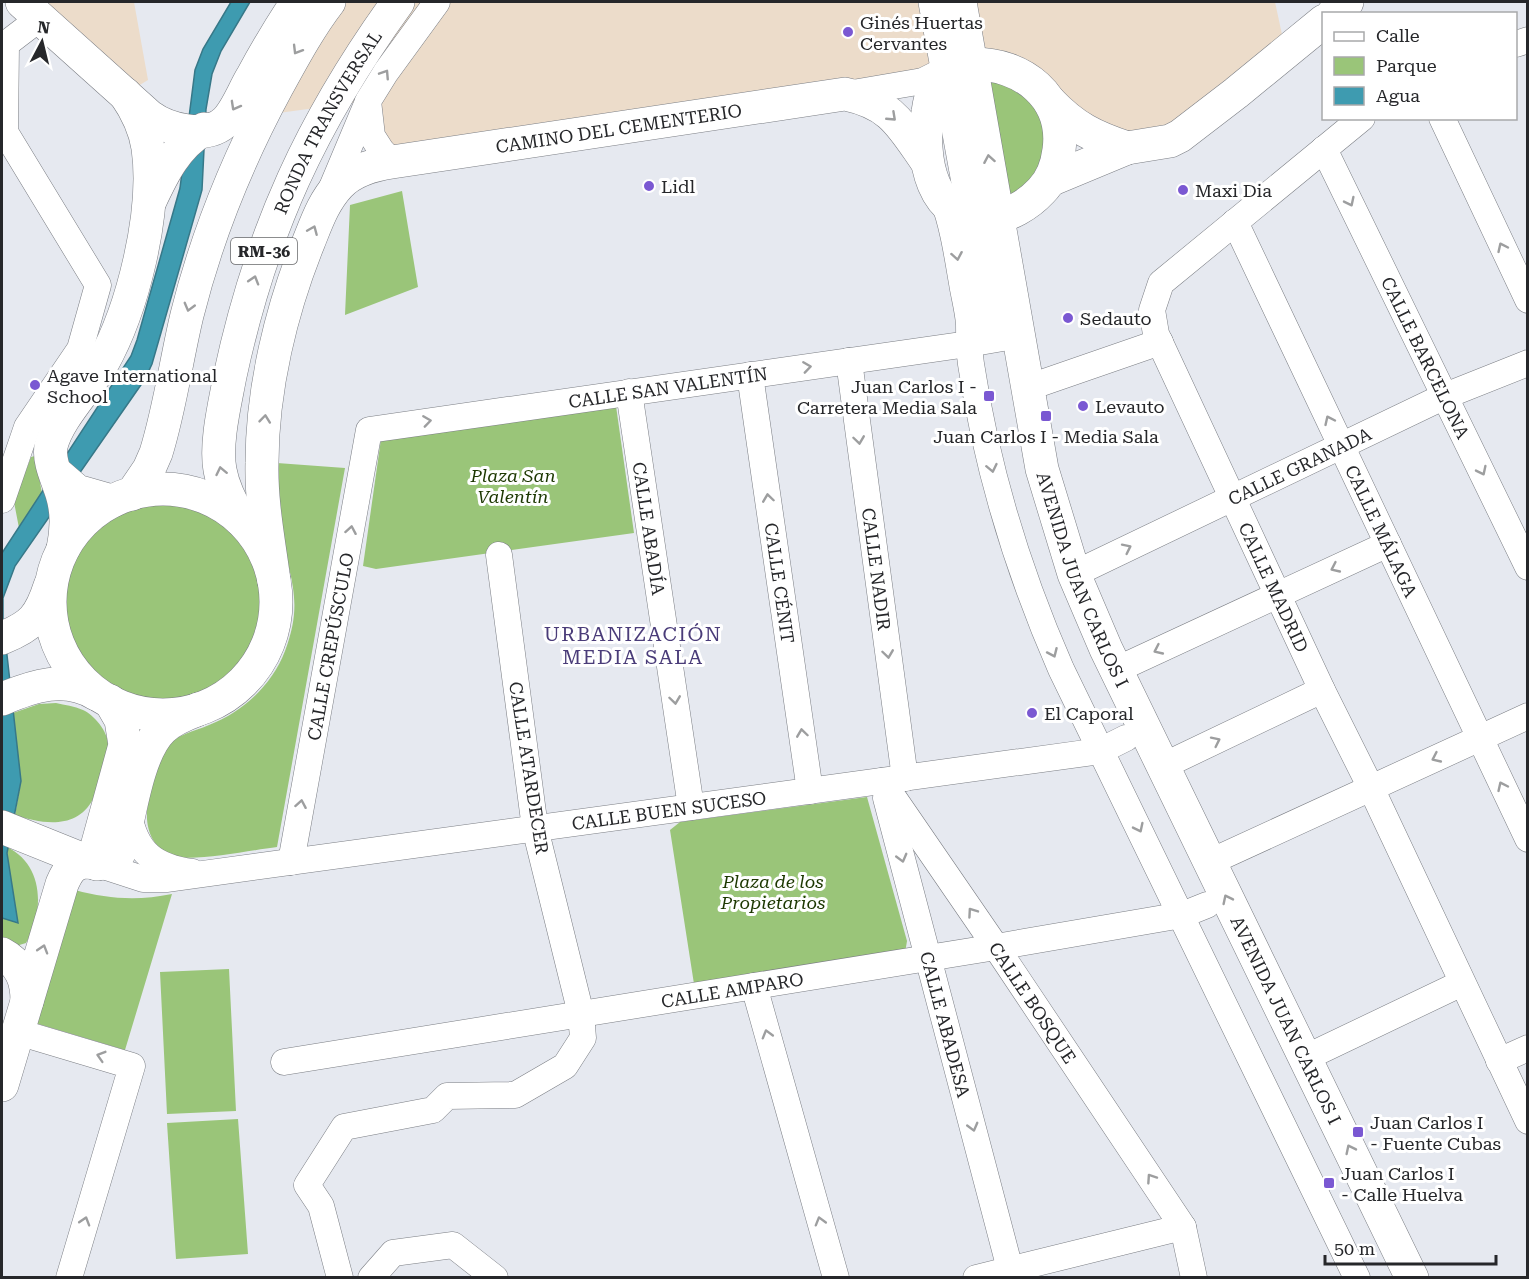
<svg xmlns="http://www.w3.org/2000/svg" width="1529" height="1279" font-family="'Roboto Serif',serif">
<rect width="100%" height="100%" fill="#e6e9f0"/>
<path fill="#ecdcca" d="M22,2H134L148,80L125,94Z
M297,2H1275L1286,53L1236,93L1127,148L1025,78L392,162L368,101L227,120Z"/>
<path fill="#9ac579" d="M986,64L997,66L1060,134L1009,213Z
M402,191L418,287L345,315L350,205Z
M616,406L634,533L376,569L363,566L381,439Z
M35,456L42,493L19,528L14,502L31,457Z
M277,463L345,468L277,847C252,850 199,861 177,857C149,850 143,822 149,799C152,782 154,760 165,747C178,734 193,732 209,725C243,712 272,685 285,651C304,601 290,578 280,531C275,510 278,485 277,463Z
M51 602a112 112 0 1 1 224 0a112 112 0 1 1-224 0Z
M56,703C65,705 74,706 83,710C94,715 109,732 108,746C107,755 103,764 101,773C98,781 97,791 93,799C77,830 42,824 15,815L21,781L13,713L39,704Z
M867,797L907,941L905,953L694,984L670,830L680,822Z
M2,845C43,860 46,909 26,943L16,946L2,941Z
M75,890C108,899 138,901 172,894L125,1050L35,1023Z
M229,969L236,1111L167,1114L160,972Z
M238,1119L248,1254L176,1259L167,1123Z"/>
<path fill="#3e9bb0" stroke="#377888" stroke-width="1.5" d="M231,2H250L221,51L212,74L206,109L202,190L152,364L145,379L15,566L3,598V619L21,781L7,853L18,923L2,918V553L131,356L137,340L180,188L195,70L203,49Z"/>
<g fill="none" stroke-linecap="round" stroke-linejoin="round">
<g stroke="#7b7e84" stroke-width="27">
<g id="minor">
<path d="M1516,44L1528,40"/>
<path d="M847,94L923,81L947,69"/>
<path id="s1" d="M1362,118L1161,283L1152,310L1156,334L1322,690L1371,788L1528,1121"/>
<path d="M1442,118L1528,300"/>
<path id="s2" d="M1324,149L1528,567"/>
<path d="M392,162L381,150L372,136L368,101L386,72L437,2"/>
<path d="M330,192L367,104"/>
<path d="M943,199C953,226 957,254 962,283C964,296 968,310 969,324C969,337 969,351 971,364C987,470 1018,571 1061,669L1357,1278"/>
<path id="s3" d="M1235,222L1528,839"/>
<path id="s4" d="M849,361L905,778"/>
<path id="s5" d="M750,375L810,791"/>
<path d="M1027,388L1160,342"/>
<path id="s6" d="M629,392L691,807"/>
<path d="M2,500L27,427L80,349L98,285L5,132L6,44L40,18"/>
<path id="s7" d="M1074,574L1445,396L1528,363"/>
<path d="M1116,670L1388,544"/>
<path d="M1163,766L1322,690"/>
<path id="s8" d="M882,781L996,947L1183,1227L1194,1278"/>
<path id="s9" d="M886,798L1010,1269"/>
<path d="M129,815C136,852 154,867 192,872"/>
<path id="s10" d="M291,862L369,430L968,344L1019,335"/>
<path d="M1210,862L1528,716"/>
<path id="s11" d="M97,864L143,879H166L1100,751L1126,738"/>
<path d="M754,986L836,1278"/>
<path d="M18,1032L132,1066L69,1278"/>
<path d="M1305,1058L1462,983"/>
<path d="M1499,1061L1528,1048"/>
<path id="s12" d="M284,1062L996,947L1182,915L1207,905"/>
<path d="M340,1278L321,1206L307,1185L344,1127L433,1110L447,1096L515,1095L565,1066L583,1038L581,1014L535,828L499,555"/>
<path d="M371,1278L393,1253L453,1245L495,1278"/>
<path d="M976,1278L1183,1227"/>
</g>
</g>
<g stroke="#7b7e84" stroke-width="34">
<g id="major">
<path d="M22,2L149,116C168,130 207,140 226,121C237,110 244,90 252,77C266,51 281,26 297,2"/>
<path d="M935,2L994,324"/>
<path id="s13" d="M960,2L1042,469L1074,574L1106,649L1412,1278"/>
<path d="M1333,14L1347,2"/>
<path d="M972,64C1022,63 1066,97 1059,150C1057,166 1052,180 1041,191C1028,205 1009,216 990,218C931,225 920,156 928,112C930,98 935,80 946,71C952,66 965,66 972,64Z"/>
<path d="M1050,102C1075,128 1094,137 1127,148"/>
<path d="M1050,180L1127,148L1170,141L1180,136L1236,93L1324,21"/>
<path d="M150,201C163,173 176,146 204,129"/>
<path d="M55,472L77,491L112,501"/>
<path d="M63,549C67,530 68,513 62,494C58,480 48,462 51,446C58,418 87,390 102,364C133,309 157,212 148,148C145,128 136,110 125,94"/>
<path id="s14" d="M274,581C269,542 261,503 262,463C262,389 281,310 309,241C317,221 324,201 339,185C353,170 373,165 392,162L845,94C891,104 900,123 925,159"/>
<path d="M2,827L89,862C105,866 116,862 122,847C130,813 138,752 162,729C172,719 186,714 199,709"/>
<path d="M97,864L95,854L125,745L121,720L110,701"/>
<path d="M2,954C21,964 27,980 27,1001"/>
<path d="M2,1085L62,884C68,870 73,862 89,862"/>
</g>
</g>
<g stroke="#7b7e84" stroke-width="34">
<g id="highway">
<circle cx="163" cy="602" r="113"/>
<path d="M132,494L149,469L156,453C170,408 176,361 187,315C207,235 238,159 277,87C293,58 309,28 329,2"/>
<path id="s15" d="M241,520C232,505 223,487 220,470C215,443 225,403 230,376C261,231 312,121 398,2"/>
<path d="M2,638C32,626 40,617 50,586"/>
<path d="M2,699C33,686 65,675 96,694"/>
</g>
</g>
<use href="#minor" stroke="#fff" stroke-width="26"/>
<use href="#major" stroke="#fff" stroke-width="33"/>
<use href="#highway" stroke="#fff" stroke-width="33"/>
</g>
<defs><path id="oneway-chevron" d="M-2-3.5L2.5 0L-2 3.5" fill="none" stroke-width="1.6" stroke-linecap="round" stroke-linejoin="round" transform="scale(1.5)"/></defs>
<g stroke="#9d9e9f">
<use href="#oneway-chevron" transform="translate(297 50) rotate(121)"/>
<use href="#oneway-chevron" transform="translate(385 74) rotate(-57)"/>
<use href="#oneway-chevron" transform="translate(235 106) rotate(119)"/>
<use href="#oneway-chevron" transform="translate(892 117) rotate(43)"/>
<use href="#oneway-chevron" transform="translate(989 159) rotate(-100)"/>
<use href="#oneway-chevron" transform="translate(1350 202) rotate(64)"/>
<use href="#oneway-chevron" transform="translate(313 230) rotate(-67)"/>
<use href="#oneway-chevron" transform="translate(1502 247) rotate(-115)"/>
<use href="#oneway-chevron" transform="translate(957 256) rotate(80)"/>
<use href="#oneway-chevron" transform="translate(254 280) rotate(-73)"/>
<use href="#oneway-chevron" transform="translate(189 307) rotate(105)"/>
<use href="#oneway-chevron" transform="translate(807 367) rotate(-8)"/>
<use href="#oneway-chevron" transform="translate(265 419) rotate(-84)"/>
<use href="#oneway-chevron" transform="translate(1329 420) rotate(-115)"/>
<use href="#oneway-chevron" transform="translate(427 421) rotate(-8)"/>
<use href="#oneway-chevron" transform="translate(859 440) rotate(82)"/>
<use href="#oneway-chevron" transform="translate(992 468) rotate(78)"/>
<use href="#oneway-chevron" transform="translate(221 471) rotate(-102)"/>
<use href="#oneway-chevron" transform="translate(1482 471) rotate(64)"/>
<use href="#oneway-chevron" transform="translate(768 498) rotate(-98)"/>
<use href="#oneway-chevron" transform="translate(351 530) rotate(-80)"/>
<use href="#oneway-chevron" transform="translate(1127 548) rotate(-26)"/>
<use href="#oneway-chevron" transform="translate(1335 568) rotate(155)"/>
<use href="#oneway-chevron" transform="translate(1158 650) rotate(155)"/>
<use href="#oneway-chevron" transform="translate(1053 653) rotate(66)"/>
<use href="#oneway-chevron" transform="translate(888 654) rotate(82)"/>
<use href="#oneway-chevron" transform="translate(675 700) rotate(82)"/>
<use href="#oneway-chevron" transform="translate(802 733) rotate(-98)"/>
<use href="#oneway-chevron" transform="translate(1216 741) rotate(-26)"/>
<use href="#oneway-chevron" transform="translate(1436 758) rotate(155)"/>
<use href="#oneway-chevron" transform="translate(1502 786) rotate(-115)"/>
<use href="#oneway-chevron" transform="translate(301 804) rotate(-80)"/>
<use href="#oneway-chevron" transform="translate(1139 828) rotate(64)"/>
<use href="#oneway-chevron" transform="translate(902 858) rotate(75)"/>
<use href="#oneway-chevron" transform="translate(1227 899) rotate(-116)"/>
<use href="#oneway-chevron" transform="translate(972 912) rotate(-125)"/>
<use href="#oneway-chevron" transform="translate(43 949) rotate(-73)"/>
<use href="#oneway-chevron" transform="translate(767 1034) rotate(-106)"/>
<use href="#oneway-chevron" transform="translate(101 1056) rotate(-163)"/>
<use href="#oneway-chevron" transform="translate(973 1127) rotate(75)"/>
<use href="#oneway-chevron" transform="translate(1350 1149) rotate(-116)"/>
<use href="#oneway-chevron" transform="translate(1151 1178) rotate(-124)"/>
<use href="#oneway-chevron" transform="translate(85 1221) rotate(-73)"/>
<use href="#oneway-chevron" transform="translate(820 1221) rotate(-106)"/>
</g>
<g fill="#7a58d2" stroke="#fff" stroke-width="2">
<circle cx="848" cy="32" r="6"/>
<circle cx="649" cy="186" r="6"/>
<circle cx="1183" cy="190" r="6"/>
<circle cx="1068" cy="318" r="6"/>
<circle cx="35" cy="385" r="6"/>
<rect x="983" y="390" width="12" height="12" rx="3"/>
<circle cx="1083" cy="406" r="6"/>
<rect x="1040" y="410" width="12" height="12" rx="3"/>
<circle cx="1032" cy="713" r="6"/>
<rect x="1352" y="1126" width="12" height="12" rx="3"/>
<rect x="1323" y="1177" width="12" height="12" rx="3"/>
</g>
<g text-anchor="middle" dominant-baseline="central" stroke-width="6" stroke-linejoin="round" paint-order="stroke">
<rect fill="#fff" stroke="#67686a" stroke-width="1.5" x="231" y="238" width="66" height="26" rx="4.5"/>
<g font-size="16" font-weight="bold" fill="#26272a">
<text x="264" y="251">RM-36</text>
</g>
<g font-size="18" fill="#26272a" stroke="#fff" text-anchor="start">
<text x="860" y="22">Ginés Huertas<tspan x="860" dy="21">Cervantes</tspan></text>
<text x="661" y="186">Lidl</text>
<text x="1195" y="190">Maxi Dia</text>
<text x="1080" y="318">Sedauto</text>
<text x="47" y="375">Agave International<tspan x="47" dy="21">School</tspan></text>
<text x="977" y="386" text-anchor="end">Juan Carlos I -<tspan x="977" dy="21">Carretera Media Sala</tspan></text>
<text x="1095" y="406">Levauto</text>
<text x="1046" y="436" text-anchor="middle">Juan Carlos I - Media Sala</text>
<text x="1044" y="713">El Caporal</text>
<text x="1370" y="1122">Juan Carlos I<tspan x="1370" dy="21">- Fuente Cubas</tspan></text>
<text x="1341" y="1173">Juan Carlos I<tspan x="1341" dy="21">- Calle Huelva</tspan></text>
</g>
<g font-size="18" fill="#26272a" stroke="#fff">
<text stroke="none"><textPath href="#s15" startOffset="423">RONDA TRANSVERSAL</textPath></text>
<text stroke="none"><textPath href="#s14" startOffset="699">CAMINO DEL CEMENTERIO</textPath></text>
<text stroke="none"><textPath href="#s2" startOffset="232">CALLE BARCELONA</textPath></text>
<text stroke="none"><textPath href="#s10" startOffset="741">CALLE SAN VALENTÍN</textPath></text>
<text stroke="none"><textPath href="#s7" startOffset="250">CALLE GRANADA</textPath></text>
<text stroke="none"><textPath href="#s6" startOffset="138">CALLE ABADÍA</textPath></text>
<text stroke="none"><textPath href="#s3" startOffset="342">CALLE MÁLAGA</textPath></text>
<text stroke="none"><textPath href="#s4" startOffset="210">CALLE NADIR</textPath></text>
<text stroke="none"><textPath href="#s13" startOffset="592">AVENIDA JUAN CARLOS I</textPath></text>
<text stroke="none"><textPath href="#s5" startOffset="210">CALLE CÉNIT</textPath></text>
<text stroke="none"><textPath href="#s1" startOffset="592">CALLE MADRID</textPath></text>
<text stroke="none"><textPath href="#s10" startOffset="219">CALLE CREPÚSCULO</textPath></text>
<text transform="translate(529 768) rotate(81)">CALLE ATARDECER</text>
<text stroke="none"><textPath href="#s11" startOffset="579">CALLE BUEN SUCESO</textPath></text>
<text stroke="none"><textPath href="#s12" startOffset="454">CALLE AMPARO</textPath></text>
<text stroke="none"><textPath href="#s8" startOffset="268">CALLE BOSQUE</textPath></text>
<text stroke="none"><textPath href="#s13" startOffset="1078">AVENIDA JUAN CARLOS I</textPath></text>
<text stroke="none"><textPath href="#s9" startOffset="234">CALLE ABADESA</textPath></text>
</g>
<g font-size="18" font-style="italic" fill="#1c3700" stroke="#fff">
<text x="513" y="475">Plaza San<tspan x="513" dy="21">Valentín</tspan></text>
<text x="773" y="881">Plaza de los<tspan x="773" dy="21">Propietarios</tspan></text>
</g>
<g font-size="20" letter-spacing="1.5" fill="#4a3c79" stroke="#fff">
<text x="633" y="634">URBANIZACIÓN<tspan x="633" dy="23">MEDIA SALA</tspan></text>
</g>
</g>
<rect width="1529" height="1279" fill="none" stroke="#26272a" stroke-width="6"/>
<rect x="1322" y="12" width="195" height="108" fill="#ffffff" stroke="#a8a9aa" stroke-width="1.5"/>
<rect x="1334" y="32" width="30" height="9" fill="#ffffff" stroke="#a8a9aa" stroke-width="1.5"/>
<text x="1376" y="42" font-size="18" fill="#26272a">Calle</text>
<rect x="1334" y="57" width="30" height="18" fill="#9ac579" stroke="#a8a9aa" stroke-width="1.5"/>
<text x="1376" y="72" font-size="18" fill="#26272a">Parque</text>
<rect x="1334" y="87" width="30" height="18" fill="#3e9bb0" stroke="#a8a9aa" stroke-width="1.5"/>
<text x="1376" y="102" font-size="18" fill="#26272a">Agua</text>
<g transform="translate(42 42) rotate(7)" stroke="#ffffff" stroke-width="4.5" paint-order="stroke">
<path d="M0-4.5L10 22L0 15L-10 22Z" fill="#26272a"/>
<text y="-9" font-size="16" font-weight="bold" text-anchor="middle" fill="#26272a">N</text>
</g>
<path d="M1325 1255v9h171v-9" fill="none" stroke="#26272a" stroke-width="3"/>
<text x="1334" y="1255" font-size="18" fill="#26272a" stroke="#ffffff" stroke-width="4.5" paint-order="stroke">50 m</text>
</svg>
